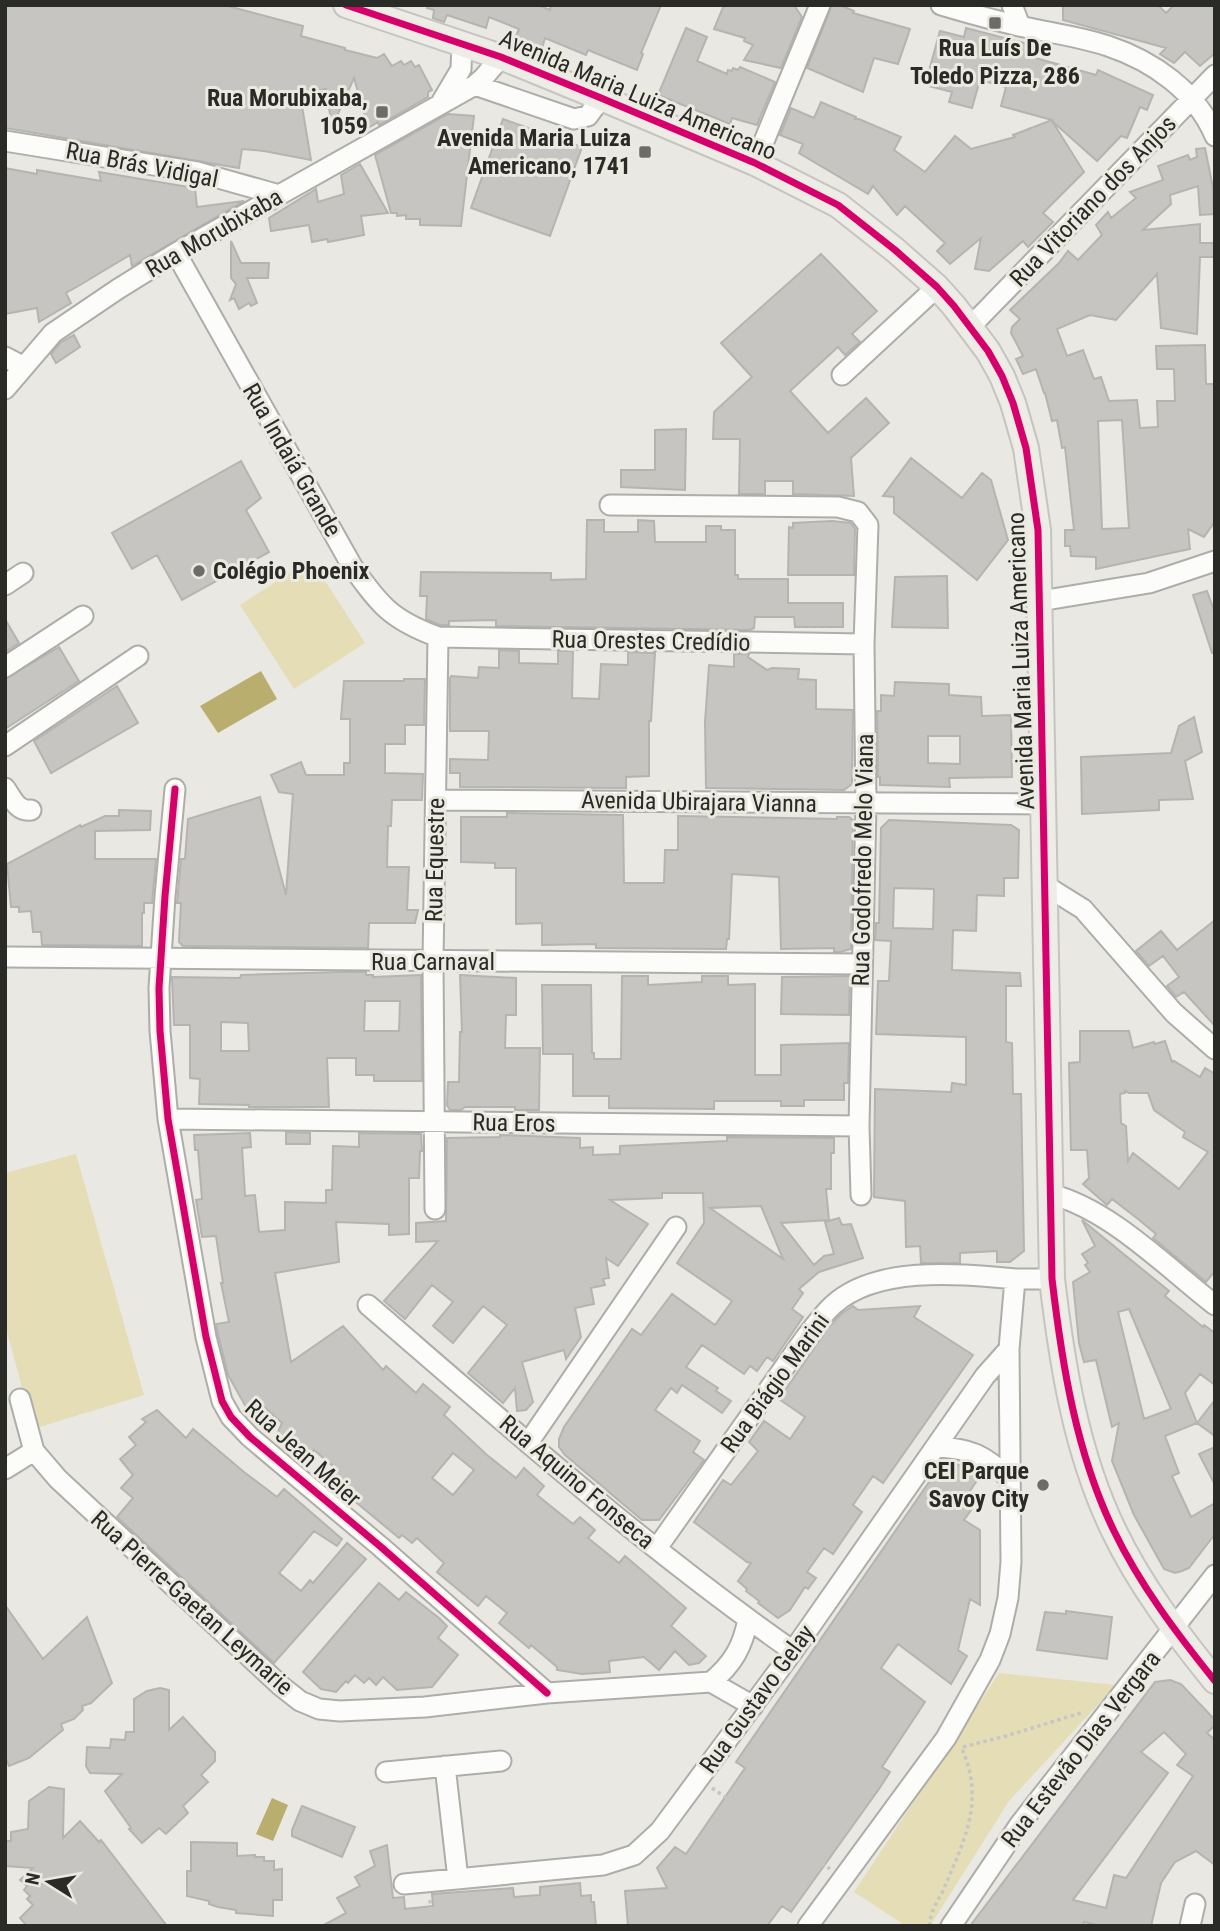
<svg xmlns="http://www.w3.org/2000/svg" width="1220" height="1931" font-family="'Roboto Condensed',sans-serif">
<rect width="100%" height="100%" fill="#e9e8e3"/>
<path fill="#e4ddb6" d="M311,559L365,643L294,689L240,605Z
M76,1154L144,1395L33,1429L5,1324V1173Z
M999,1673L1116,1685L1009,1801L930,1926H906L854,1892Z"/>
<path fill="#b9ae6e" d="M261,671L277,699L218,733L200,706Z
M272,1798L288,1805L273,1841L256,1834Z"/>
<path fill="#c6c5c1" stroke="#b5b4b0" stroke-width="2" fill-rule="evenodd" d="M5,5H224L303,26L301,36L345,48V50L377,58L384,54L392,66L401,61L404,65L411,61L415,67L419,65L432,90L428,92V97L379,125L378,122L368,128L354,78L332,127L326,89L300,94L311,160L264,151L242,149L239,168L5,128Z
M428,5H538L550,10L551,5H661L641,53L643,54L637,70L588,50L586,55L545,38L542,48L533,45L515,38L519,29L489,17L486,28L447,15L444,22L433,18L434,10L427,8Z
M724,5H794L802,17L781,68L744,60L753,45L744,41L745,38L714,29Z
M832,5H840L854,11L853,13L910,29L898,64L874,58L863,92L807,68Z
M1063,5H1158L1166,13L1174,5H1215V53L1200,66L1185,52L1174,63L1160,54L1166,48L1063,20Z
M686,28L707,37L697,61L727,74L728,70L732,71L733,68L738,70L740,67L775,82L757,125L732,118L730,124L658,95Z
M966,28L1028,44L1025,55L1096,75L1098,70L1153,95L1147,110L1140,107L1127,138L1121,136L1097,161L1052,121L1084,172L1043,213L1053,222L1028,247L1023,241L989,271L975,269L981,238L950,264L937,251L945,243L905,206L897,215L873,186L868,194L799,153L803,144L780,135L791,108L814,118L821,102L856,117L855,119H859L901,137L894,150L925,172L955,136L971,149L1015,137L1013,135L1052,120L1001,106L1006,87L980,80L972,108L949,102L952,92L925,85L940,31L964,37Z
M448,114L474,116L461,226L420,225V219H406V215L397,216V213H391L375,155Z
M503,119L582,147L550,236L471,208Z
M1205,148L1213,188L1214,214L1200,215L1198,186L1170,195L1171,204L1143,230L1200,224V243H1214V257H1200L1197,334L1161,328L1157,274L1116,320L1090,315L1057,329L1067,356L1083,350L1094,379L1101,377L1109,401L1137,400L1140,428L1158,427L1157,401H1175L1174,369H1157L1156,346L1205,345L1206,384H1215L1214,523L1204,537L1188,529L1190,549L1096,569V557L1071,556L1070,546H1065V530H1074L1065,447L1062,448L1057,420L1052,421L1045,393H1044L1036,369L1023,374L1016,359L1023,356L1011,333L1012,327L1020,319L1010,310L1059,263L1068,251L1078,260L1102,235L1096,225L1108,212L1111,218L1136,198L1130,192L1163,180L1158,166L1188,155L1190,160L1197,157L1196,149ZM1122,420L1129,528L1102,529L1098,421Z
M360,164L388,213L361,216L364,235L328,242L327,239L312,242L309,225L271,231L269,218L316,189L318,202L344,194L341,175Z
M5,168L37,174V170L101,181L99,172L195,188L197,207L244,201L132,266L130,255L80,285L66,293L71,303L39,322L37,308L5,314Z
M231,241L241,263H269L268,278H247L257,303L251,306L249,303L239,309L234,298L230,300L236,284L231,278Z
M821,254L877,311L852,334L860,342L845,355L838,347L790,391L828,433L866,398L889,423L851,458L854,496L793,494V481H765V494H739L740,439H713L714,412L752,377L721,343Z
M74,335L80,347L56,363L51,354L60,343Z
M686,429L685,490L621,487V470H655V430Z
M911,458L962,498L982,473L991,480L1008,540L977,580L894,513V497L883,496Z
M241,461L261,498L246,510L269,552L182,600L157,555L132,569L112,533Z
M587,520H604V532H638V520L654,521L655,542H706V526H721V530H735V575H738V579H788V603H843V627H795L794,617H755L754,628L750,630L496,626V620L449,621V625H440L426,619L427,596H420L421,572L551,573V580L586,579Z
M832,521L851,523L855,529L854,575H788L789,527L793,528V523Z
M947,576L948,628L892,627L895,577Z
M1207,591L1215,613V653H1212L1193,595Z
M5,619L19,643L5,652Z
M59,647L79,681L5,729V679Z
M499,650L519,651V663L558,664V651H573L572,698L599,699L601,664L628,665V652L655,653L651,721H649V776L626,777V788L460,787V773H450V759L488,760L489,731H450V678L451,676L478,678L479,667L499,668Z
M734,654H749L748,657L767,670L772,668L799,669L798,679L816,680V709L853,710L852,784L844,790L706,788L705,722L709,665L734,667Z
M404,679H425L424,725H405V744H385V773L423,774L422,800H392L391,826H388L387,867H409L407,910H418L415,923H369L368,948L183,946L179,942L181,903H177L181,859H185L188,819L260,797L286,895L293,794L279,792L271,775L301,762L306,775H344V763H350V719H341L344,681H404Z
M895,682L949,684V695L981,697L982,716L1011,715L1012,777L949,778L950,787L880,785V777H878L877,711H881V695L894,696ZM928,736H960V764L928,763Z
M117,686L138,723L51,773L34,741Z
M1194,717L1202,752L1185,761L1193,799L1159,800V810L1082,814L1081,757L1171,753L1179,726Z
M119,810L151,811L150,830L95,831V859H156L152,903H144V913H142V946L42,945L41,932H33L31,911L19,912V907H11L7,864L80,825L81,827L105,816H119Z
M507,813L623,815L624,883H664L665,850H678V816L837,819V817H849L853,820L851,949L840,952H834V948L781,949L779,877L732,874L729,939H727L726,949L596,948V944L542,945V923L516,924V868H495V863L461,862V817H507Z
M889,820L1011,825L1019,830L1018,878H1004V896L977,895L976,931L953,930L952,970L1020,973L1021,986H1006V1042L1012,1043L1013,1094H1021L1024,1251L1010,1262H997V1251L960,1253V1263H921L920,1246L906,1247L905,1201L874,1197L875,1089L951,1092L952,1083L966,1085V1037L876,1034L878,981H889L891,941L875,940L876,923H879L881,828ZM894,888L934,889L933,929L893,928Z
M1215,920V1026L1184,992L1176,997L1167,986L1179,977L1163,956L1149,966L1136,951L1161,931L1177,950Z
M340,972H366V975H373V977L421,975L422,1081H374V1075H356V1058H327L329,1107H249V1105L199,1104L200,1079L190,1078V1025H174L172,977L240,978L241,975ZM365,1001H400L399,1031H364ZM221,1022L248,1023L249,1051H221Z
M460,975L516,978V1015H506L505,1048H540L539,1110H515V1107H465L461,1110H450L447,1105L448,1082H459L460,1032H462Z
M622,976H648V985L702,982V976H728V985L755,984V1075H781V1045L849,1043L848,1083H844V1100H804V1106H781V1101H714V1109L609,1108V1096H573V1054H543L542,985H591L592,1053H594V1059H621Z
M850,976L849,1015L781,1014L782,977Z
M1080,1031H1129L1133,1048L1154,1042L1155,1044L1165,1041L1172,1062L1174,1061L1200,1077L1205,1068L1215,1074V1271L1206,1282L1153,1238L1156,1234L1138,1219L1112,1199L1107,1205L1083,1184L1089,1178L1087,1150H1071L1069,1063L1080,1062ZM1125,1091L1129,1093H1148L1154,1110L1185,1132L1183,1137L1208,1152L1179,1189L1133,1153L1128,1161L1126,1126L1121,1123L1120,1094L1125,1093Z
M286,1132L310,1133V1144H286Z
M250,1133L251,1147L242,1148L245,1196L255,1195L259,1232L285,1230V1202L326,1203V1190H332L333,1146L359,1147V1133L421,1134L422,1151H420L419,1178H409V1234L389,1235V1224L336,1222L339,1262L275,1273L291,1362L343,1326L383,1370L386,1366L416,1393L423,1384L450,1407L444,1415L487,1455L516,1478L524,1468L544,1486L537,1495L573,1524L580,1517L595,1530L588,1538L619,1563L625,1556L686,1608L671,1626L706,1656L699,1663L689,1665L675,1651L659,1670L644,1657L609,1661L610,1672L582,1674L557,1670V1667L531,1645L529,1648L499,1623L507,1613L486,1596L478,1606L437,1572L444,1563L417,1538L412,1543L402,1535L399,1538L327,1478L335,1468L314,1450L306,1460L277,1434L282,1423L264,1407L255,1400L246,1407L228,1375L218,1334L216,1324L229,1322L221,1283H223L216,1236L202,1237L196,1200L202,1199L198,1150H195L194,1135ZM453,1453L474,1470L453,1495L432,1478Z
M500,1135L580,1138V1148L593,1147V1155L620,1154V1146L727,1141V1137L834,1138V1153H831V1189H826L829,1220L781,1223L814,1265L824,1256L834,1254L825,1222L839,1218L842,1225L851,1224L863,1258L819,1272L799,1289L803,1293L792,1309L803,1317L773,1361L767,1357L757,1371L750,1366L744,1374L702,1345L686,1367L718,1388L716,1391L731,1401L722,1413L682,1385L677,1393L671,1388L655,1410L700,1441L693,1452L704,1460L659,1520H642L565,1455L559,1447V1439L564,1427L632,1329L641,1335L672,1294L715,1325L732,1301L677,1263L704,1223L703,1193H662V1198L610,1200L648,1224L618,1266L606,1258L609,1278L603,1279L605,1285L591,1288L594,1304L575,1308L581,1337L566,1359L564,1350L522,1362L533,1402L526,1410L517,1411L515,1388L503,1403L468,1373L507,1325L483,1306L453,1343L433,1326L453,1302L432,1285L405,1319L384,1301L438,1241L416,1242V1223L446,1221L447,1138L500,1137ZM761,1206L768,1223L783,1259L710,1208Z
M1082,1220L1169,1291L1165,1296L1203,1327L1204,1325L1215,1333V1385L1200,1374L1185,1393L1197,1423L1165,1436L1179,1473L1172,1476L1191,1517L1215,1503V1534L1189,1568L1182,1571L1175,1573L1164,1569L1134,1515L1112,1461L1119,1423L1112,1427L1096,1360L1084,1362L1079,1343L1073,1282L1090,1272L1085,1265L1088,1263L1082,1254L1095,1246ZM1129,1309L1171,1409L1144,1419L1118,1312Z
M853,1306L858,1310L920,1306L914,1317L973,1355L883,1483L873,1476L853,1505L862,1512L833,1554L824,1548L807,1572L816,1578L808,1589L805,1587L790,1610L778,1618L758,1603L759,1601L746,1591L747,1589L738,1581L751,1563L747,1562L694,1522L723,1480L731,1485L758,1451L749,1442L764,1421L790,1439L805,1417L779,1399L828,1328L841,1314Z
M1215,1400V1436L1197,1423Z
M157,1410L186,1438L193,1429L244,1472L277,1497L284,1489L342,1539L337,1546L314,1531L279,1573L301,1591L310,1580L313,1583L347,1543L366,1559L274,1663L117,1517L133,1498L121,1488L133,1475L120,1459L136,1445L129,1437L146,1422L142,1419Z
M1215,1447V1485L1199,1454Z
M951,1464L959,1465L978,1479L964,1500L974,1506L964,1520L980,1530V1605L970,1599L958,1650L967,1656L951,1684L898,1644L881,1668L925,1702L882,1767L890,1772L879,1789L791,1912L782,1906L767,1926H628L625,1891L667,1888L657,1868L675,1847L686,1854L745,1768L736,1762L938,1469Z
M379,1583L399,1600L406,1592L439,1618L447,1626L438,1638L458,1655L432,1687L397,1690L383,1677L376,1685L369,1678L364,1683L355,1675L348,1683L346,1681L336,1692L321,1689L303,1672Z
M5,1605L43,1659L87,1617L112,1683L91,1703L82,1706L83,1710L74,1719L61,1724L63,1730L29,1758L9,1766L5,1756Z
M1066,1611L1112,1617L1107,1659L1037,1650L1045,1612L1066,1614Z
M1170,1680L1181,1684L1215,1720V1725L1207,1733L1215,1740V1865L1196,1851L1175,1862L1161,1883L1151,1926H1101L1084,1922L1083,1926H970L1155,1682ZM1164,1732L1186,1754L1177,1765L1193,1776L1126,1878L1114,1875L1106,1908L1073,1900L1168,1773L1141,1752Z
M160,1688L169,1690V1730L183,1717L215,1752V1761L201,1775L208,1782L183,1806L188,1813L166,1834L159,1828L142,1843L129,1829L131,1828L105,1791L122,1774L90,1773L86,1766L87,1747L110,1748L111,1739L125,1740L126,1732H134V1699L147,1691Z
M49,1787L64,1789L63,1838L80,1821L99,1842L101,1840L167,1926H27L20,1918L33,1905L27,1899L30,1896L24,1890L27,1886L20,1880L33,1868L5,1866V1841H11V1832L28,1829L29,1801Z
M302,1806L355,1827L342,1857L292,1836V1830Z
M191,1842L237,1843V1856L255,1855V1857H264V1861H274V1870L282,1869V1900H273V1916L236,1913V1910L218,1907L209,1904V1901L187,1896V1871H191Z
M387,1845L393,1898L404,1897L405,1909L433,1906L432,1894L513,1888L514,1897L540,1895V1887L580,1883L581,1896L591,1895V1902H594L596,1926H322L346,1913L337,1898L360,1886L355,1877L375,1866L370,1851Z"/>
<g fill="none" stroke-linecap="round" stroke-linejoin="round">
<g stroke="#aeada9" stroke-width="23">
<path id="minor" d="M941,5C968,13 996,21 1024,27C1051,33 1081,37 1108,46C1153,61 1196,91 1215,136
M1012,5L1020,26
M475,85L574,119L588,116L601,98
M442,101L461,69L462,44
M5,141L197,172L279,195
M755,163L820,5
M176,253L352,566C380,606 392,620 438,637L864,644
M970,327L1215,75
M5,357L24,367
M842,375L937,287
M5,389L53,333L118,289L176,253L475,85L484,77L501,57
M610,505L838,507L858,512L868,525L864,644L866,804L859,1126L861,1195
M5,585L23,573
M1040,601L1149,583L1215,561
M5,667L83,616
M5,746L138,656
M5,788C12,798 17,812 31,810
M175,789L165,896L159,988L160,1031L168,1119L206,1337L222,1401L231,1417L250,1437L381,1547L547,1693
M437,800L1044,804
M1046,886L1083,909L1174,1013L1215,1049
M5,957L862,964
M168,1119L859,1126
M1050,1194C1110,1209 1166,1267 1215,1305
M435,1209L433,962L438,637
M368,1305C506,1424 643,1546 793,1651
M20,1399L34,1451L58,1479L281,1686L300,1701L319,1709L340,1711L425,1707L547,1693L711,1682L753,1706
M528,1443L676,1227
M936,1447C970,1448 984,1455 1009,1478
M5,1469L34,1451
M657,1548L805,1338C814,1327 823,1314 833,1305C877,1265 960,1274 1015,1279
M711,1682C733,1664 743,1646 748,1619
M445,1766L458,1879
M386,1772L501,1761
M404,1884L603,1865L634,1855L660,1831L793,1651L985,1376L1009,1349
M808,1926L946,1738L990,1660L1000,1634L1008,1598L1011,1562L1009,1349L1015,1279H1052
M951,1926L1020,1824L1215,1575
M1190,1926L1195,1904"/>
</g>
<g stroke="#c4c4c1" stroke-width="28">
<path id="major" d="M346,5L501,57L601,98L755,163L838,205L895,250L937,287L954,306L988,351L1002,376L1013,403L1026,448L1038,530L1052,1279C1062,1364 1076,1453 1114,1531C1140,1585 1177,1634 1215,1681"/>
</g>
<path stroke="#c7c6c4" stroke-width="3.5" stroke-dasharray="3.5 3.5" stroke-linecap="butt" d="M963,1747L1006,1736L1084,1712
M712,1788L830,1869
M430,1900L431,1926
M930,1926C929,1911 940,1899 945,1886C966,1837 985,1798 961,1747"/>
<use href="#minor" stroke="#fcfcfb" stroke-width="19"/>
<use href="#major" stroke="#eeece6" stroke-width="24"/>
<g stroke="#ebeae1" stroke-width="11">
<path id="cycleway" d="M346,5L501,57L601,98L755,163L838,205L895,250L937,287L954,306L988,351L1002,376L1013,403L1026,448L1038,530L1052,1279C1062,1364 1076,1453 1114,1531C1140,1585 1177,1634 1215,1681
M175,789L165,896L159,988L160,1031L168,1119L206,1337L222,1401L231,1417L250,1437L381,1547L547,1693"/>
</g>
<use href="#cycleway" stroke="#d6006c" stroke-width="7"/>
</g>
<g fill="#6d6c68" stroke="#ebeae1" stroke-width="2.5">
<rect x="988" y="16" width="14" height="14" rx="3.5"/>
<rect x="375" y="105" width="14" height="14" rx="3.5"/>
<rect x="638" y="145" width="14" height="14" rx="3.5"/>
<circle cx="199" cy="571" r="7"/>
<circle cx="1043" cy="1485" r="7"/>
</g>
<g text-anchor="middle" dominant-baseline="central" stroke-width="6" stroke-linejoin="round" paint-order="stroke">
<g font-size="24" font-weight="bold" fill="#2a2a26" stroke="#ebeae1" text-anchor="end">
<text x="995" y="48" text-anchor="middle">Rua Luís De<tspan x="995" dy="28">Toledo Pizza, 286</tspan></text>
<text x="368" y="98">Rua Morubixaba,<tspan x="368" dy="28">1059</tspan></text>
<text x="631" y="138">Avenida Maria Luiza<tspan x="631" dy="28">Americano, 1741</tspan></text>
<text x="213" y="571" text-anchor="start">Colégio Phoenix</text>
<text x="1029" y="1471">CEI Parque<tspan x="1029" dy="28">Savoy City</tspan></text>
</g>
<g font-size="24" fill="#2a2a26" stroke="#ebeae1">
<text transform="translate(638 95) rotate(23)">Avenida Maria Luiza Americano</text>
<text transform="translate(142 165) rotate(11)">Rua Brás Vidigal</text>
<text transform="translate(1093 201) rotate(-46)">Rua Vitoriano dos Anjos</text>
<text transform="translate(214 233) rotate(-30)">Rua Morubixaba</text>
<text transform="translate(292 460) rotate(60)">Rua Indaiá Grande</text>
<text transform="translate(651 641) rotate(1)">Rua Orestes Credídio</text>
<text transform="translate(1021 661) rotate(-92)">Avenida Maria Luiza Americano</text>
<text transform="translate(699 802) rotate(1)">Avenida Ubirajara Vianna</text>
<text transform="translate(435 860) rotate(-89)">Rua Equestre</text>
<text transform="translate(863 860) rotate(-89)">Rua Godofredo Melo Viana</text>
<text x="433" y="962">Rua Carnaval</text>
<text transform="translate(514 1123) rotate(1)">Rua Eros</text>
<text transform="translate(775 1383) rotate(-54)">Rua Biágio Marini</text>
<text transform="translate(303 1453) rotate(42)">Rua Jean Meier</text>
<text transform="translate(577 1482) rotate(40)">Rua Aquino Fonseca</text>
<text transform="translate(192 1603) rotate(42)">Rua Pierre-Gaetan Leymarie</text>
<text transform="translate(757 1699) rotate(-54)">Rua Gustavo Gelay</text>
<text transform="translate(1081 1749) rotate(-52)">Rua Estevão Dias Vergara</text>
</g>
</g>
<rect width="1220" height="1931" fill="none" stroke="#2a2a26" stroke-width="14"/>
<g transform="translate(49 1882) rotate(281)" stroke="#ebeae1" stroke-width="5" paint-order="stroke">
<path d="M0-5L12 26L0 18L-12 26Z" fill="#2a2a26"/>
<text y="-10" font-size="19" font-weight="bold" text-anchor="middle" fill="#2a2a26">N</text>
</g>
</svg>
